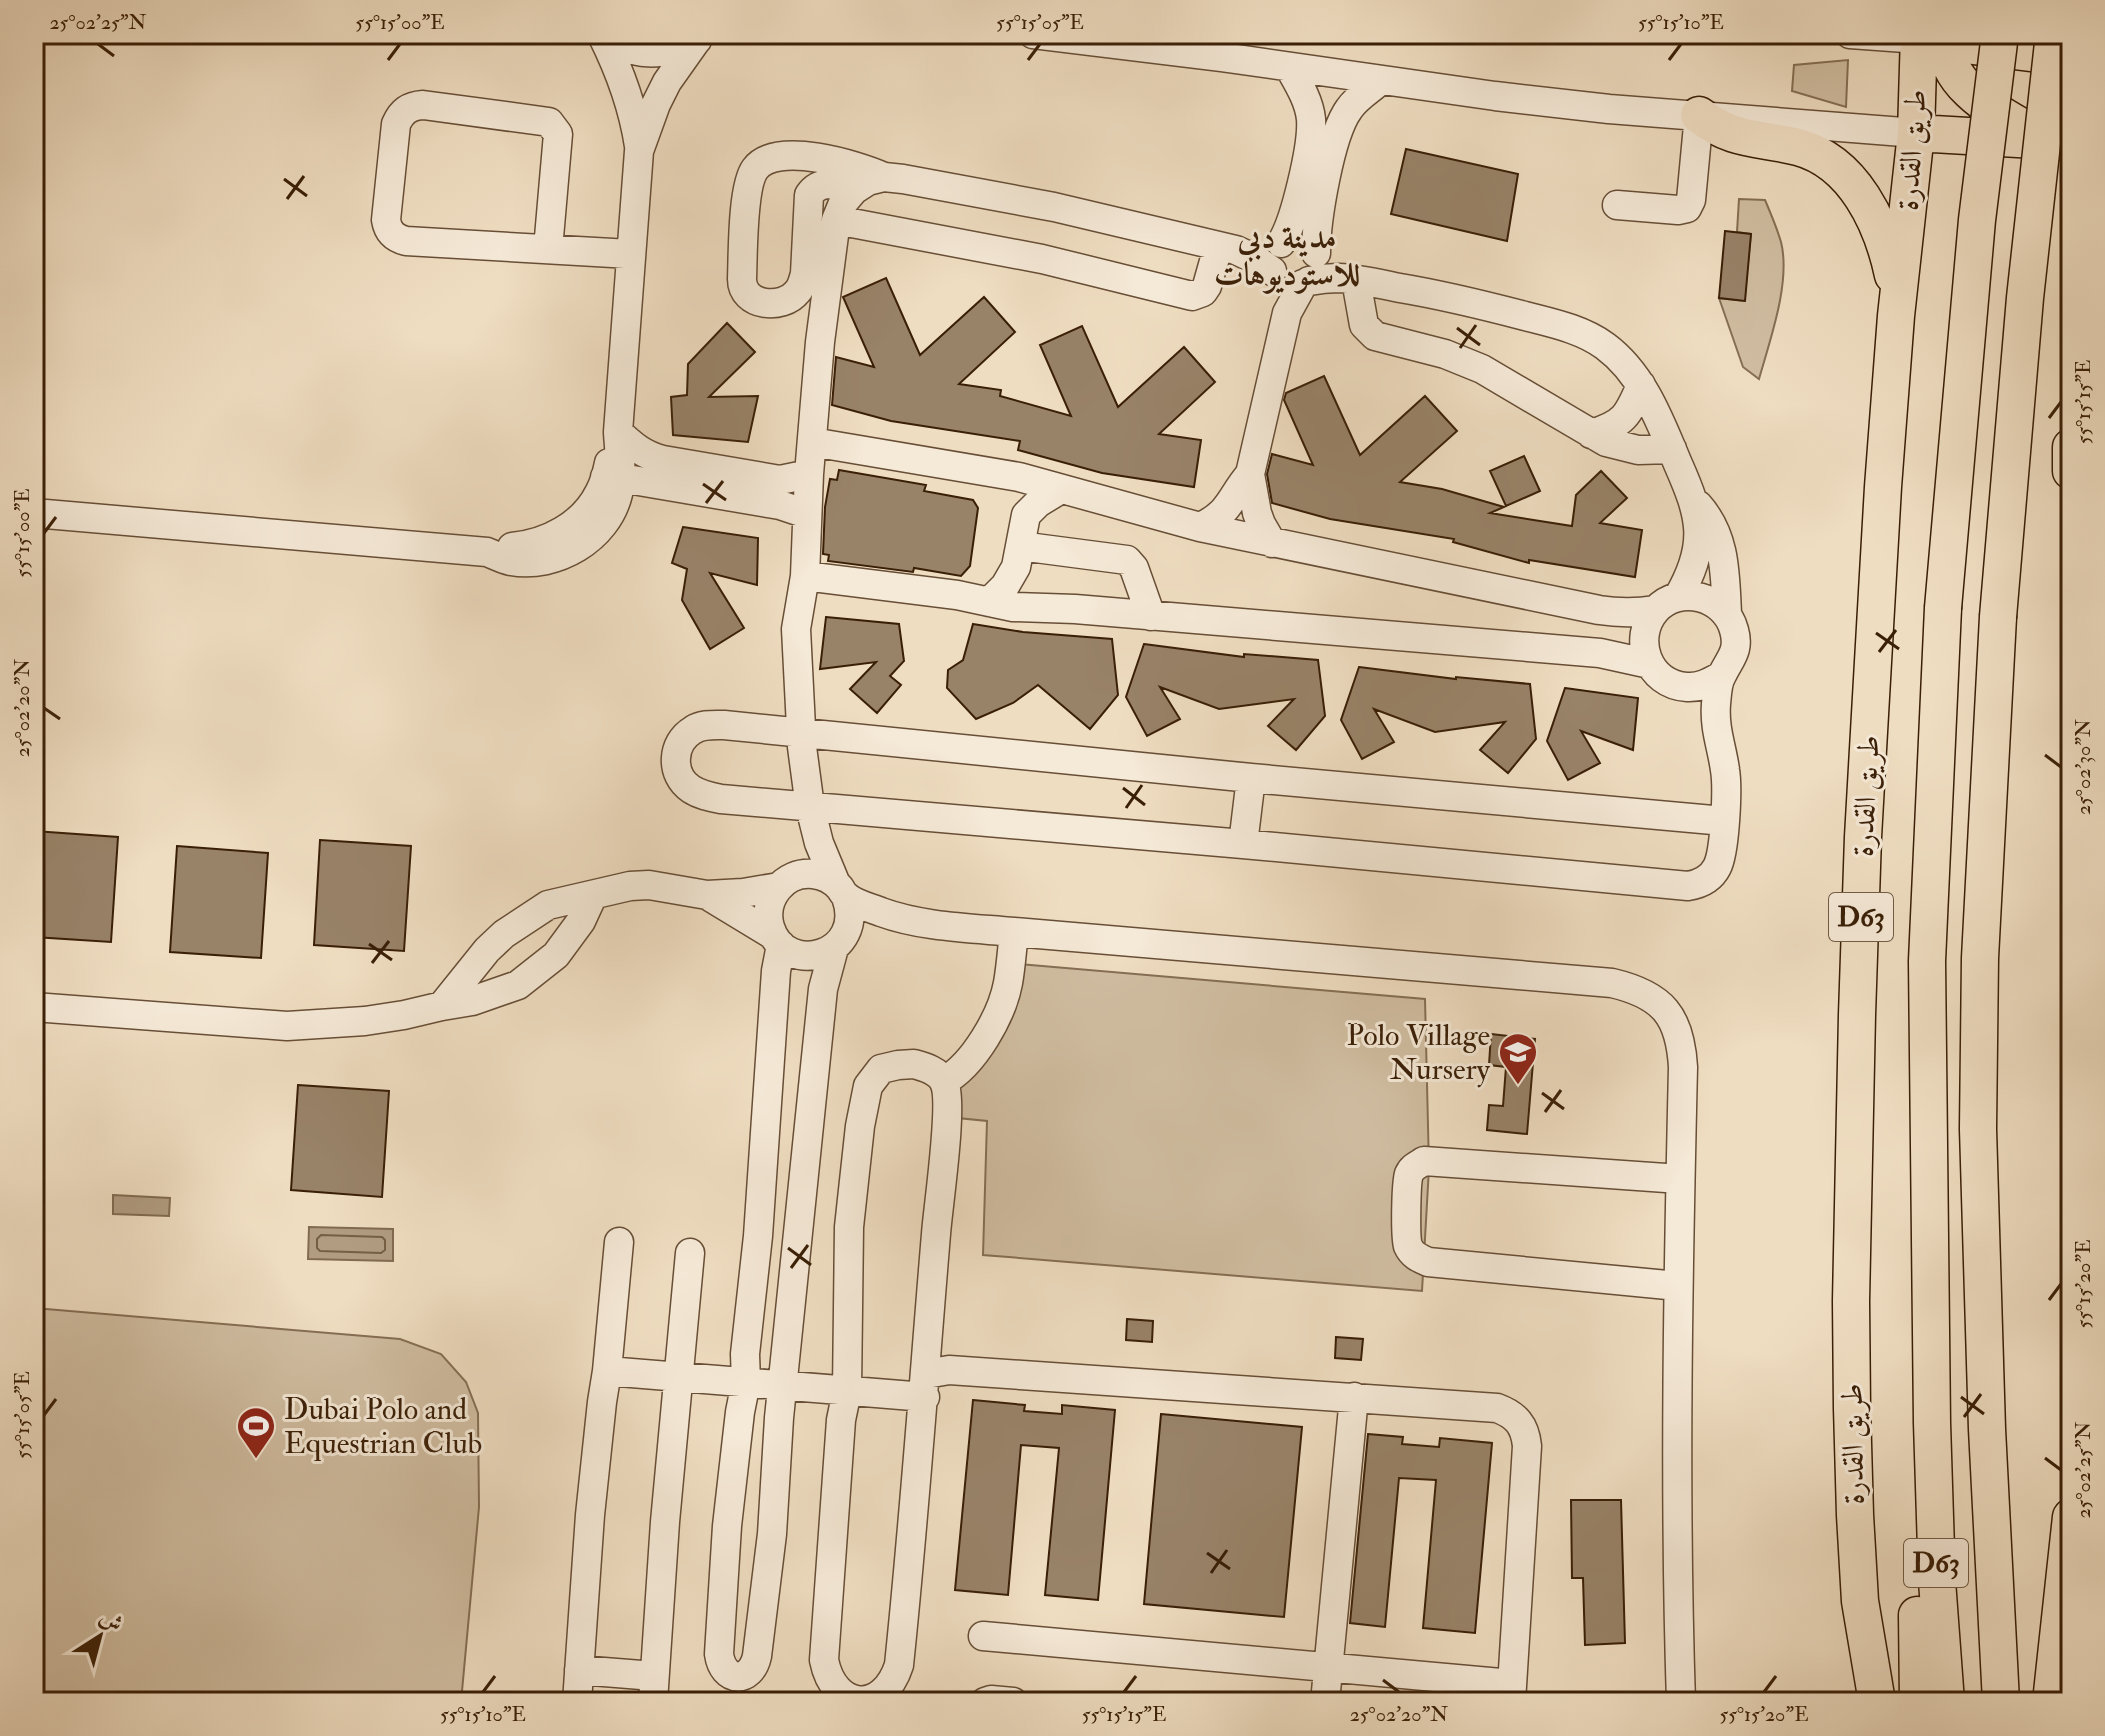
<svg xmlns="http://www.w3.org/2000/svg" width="2105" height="1736" font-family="'IM FELL Double Pica',Amiri,serif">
<rect width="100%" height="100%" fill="#efddc1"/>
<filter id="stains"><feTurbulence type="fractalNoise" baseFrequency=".0025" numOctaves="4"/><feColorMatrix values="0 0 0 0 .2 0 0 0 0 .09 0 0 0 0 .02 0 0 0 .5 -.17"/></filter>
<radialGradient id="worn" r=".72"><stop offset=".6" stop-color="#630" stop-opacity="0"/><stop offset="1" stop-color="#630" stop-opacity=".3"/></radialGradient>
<path fill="#d0bda1" stroke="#856e54" stroke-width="2" d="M1848,60L1846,107L1792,91L1794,65Z
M1739,199L1765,200C1771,214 1777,228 1781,242C1791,282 1770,340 1759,379L1743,367L1719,298L1744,301L1751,234L1737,232Z
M1019,964L1425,999L1429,1168L1422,1291L983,1255L987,1121L948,1117L956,1082Z
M34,1308L400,1339L441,1354L466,1382L478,1413L479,1507L461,1702H34Z"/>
<path fill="#b19c82" stroke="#816a51" stroke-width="2" d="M113,1195L170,1198L169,1216L113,1214Z
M309,1227L393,1229V1261L308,1259Z"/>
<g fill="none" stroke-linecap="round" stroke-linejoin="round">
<path stroke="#765e44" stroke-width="2" d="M321,1235L382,1237L385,1240V1250L381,1253L320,1251L317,1248V1239Z"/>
</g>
<path fill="#988268" stroke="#3a1f07" stroke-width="2" d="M1406,149L1518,174L1507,241L1391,214Z
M1725,231L1751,234L1745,301L1719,298Z
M886,278L920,355L984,297L1015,332L959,384L1001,390L1000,396L1071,416L1040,345L1082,326L1118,407L1184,347L1215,382L1159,434L1201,440L1194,487L1102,473L1018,450L1020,441L891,421L832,405L836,357L874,367L843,297Z
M727,323L755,352L709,397L758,396L748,442L673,435L671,397L687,395L688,364Z
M1324,376L1360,455L1425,396L1457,431L1400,482L1442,489L1504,507L1490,513L1572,526L1576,495L1601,471L1627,498L1600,523L1642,530L1635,577L1529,560V563L1453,542L1454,539L1330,519L1272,503L1267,474L1272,454L1313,465L1284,400L1286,393Z
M1524,456L1540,491L1506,506L1490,471Z
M839,470L926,485L924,491L973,500L978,508L970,566L961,576L914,568L913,572L828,561L829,555L823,554L825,507L830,479L837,480Z
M683,527L758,538L757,585L710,573L744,628L710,649L682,600L687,569L672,563Z
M826,617L899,624L904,661L890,676L901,685L877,713L850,689L876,662L820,669Z
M973,624L1023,632L1112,639L1118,695L1090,729L1038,685L1013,703L976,719L947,688L948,670L963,660Z
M1144,644L1244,657V654L1318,660L1325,716L1296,750L1268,726L1294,699L1219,709L1160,687L1180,719L1147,736L1126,697Z
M1359,667L1456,679V677L1530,684L1536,739L1508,773L1480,750L1505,722L1435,732L1374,709L1394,742L1362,759L1341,720Z
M1565,688L1638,698L1633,750L1581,731L1600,763L1568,780L1547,741Z
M34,831L118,837L111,942L34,937Z
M320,840L411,846L404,951L314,945Z
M177,846L268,853L261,958L170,952Z
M1491,1034L1535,1039L1527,1134L1487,1130L1489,1105L1503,1106L1506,1067L1489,1065Z
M298,1085L389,1091L382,1197L291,1190Z
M1127,1319L1153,1321L1152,1342L1126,1340Z
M1336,1337L1363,1339L1361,1360L1335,1358Z
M973,1400L1025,1405L1024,1411L1062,1414V1405L1115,1410L1098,1600L1045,1595L1059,1448L1021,1445L1008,1595L955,1590Z
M1161,1414L1302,1427L1284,1617L1144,1604Z
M1368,1434L1403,1437L1402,1444L1439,1447L1440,1438L1492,1443L1475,1633L1423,1628L1436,1480L1399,1478L1385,1627L1350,1623Z
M1571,1500H1621L1625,1643L1585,1645L1583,1578H1572Z"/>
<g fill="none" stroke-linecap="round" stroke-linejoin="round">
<g stroke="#674e36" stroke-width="31">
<path id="minor" d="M601,34C634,57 661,58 697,40
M1033,34L1222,57L1495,96L1609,109L1916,133
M1850,34L1919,39
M602,35C620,71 633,106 639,146
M854,190C837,185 821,178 809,195L805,274C803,280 802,287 797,292C783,310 742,307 742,279C743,255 742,187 755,169C776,140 857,165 884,177
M1617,205L1678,210L1687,208L1691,200L1699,115
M836,220L1042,259L1192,296L1203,292L1207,286L1218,247
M1281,243C1295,222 1313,145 1311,119C1309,100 1298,83 1289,67
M548,249L558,134L549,122L423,105C409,106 402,111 396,124L386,220C388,232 394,238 406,241L630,254
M1316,253C1316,220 1330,135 1349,109C1357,97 1370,90 1381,80
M1356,280L1364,325L1375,336L1445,354L1482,369L1606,442L1638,450L1672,449
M1309,281C1319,279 1329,278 1339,278C1360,279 1380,284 1400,288C1442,295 1483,305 1525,316C1552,323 1582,329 1605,346C1643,374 1660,421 1678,464C1701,516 1709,544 1678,597
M618,432C632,445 643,455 663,460L780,480L809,474
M1591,434C1624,424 1628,416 1641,385
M812,442L1019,477L1200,527L1599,610C1619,613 1636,613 1655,610
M605,477L621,478L780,505L807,514
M1698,505C1726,536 1725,574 1727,614
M34,513L487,552C495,555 502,559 511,561C556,569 607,539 618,494C623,474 619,452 618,432L639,151L656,104L667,82L696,41
M1200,527C1231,513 1230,497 1250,474
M1272,543L1261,524L1257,513L1250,474L1287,313L1303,284
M1020,546L1127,560L1134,568L1151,616
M512,547C547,544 583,525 599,493C604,484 607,473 609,463
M805,576L957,595L1013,607L1075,609L1600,653L1650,664
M989,602L1005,586L1016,567L1026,515L1038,503L1061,489
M1721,676C1710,682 1700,688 1687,687C1648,685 1631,638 1656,610C1679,584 1725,596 1734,630C1740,651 1730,658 1722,675C1717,683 1717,695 1716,704C1714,729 1722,747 1725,770C1728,788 1725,852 1717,867C1711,879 1700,884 1688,886L1243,844L721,799C711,797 700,795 691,789C670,775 671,743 693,730C702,724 713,725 724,725L1251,778L1724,821
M1243,844L1251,778
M836,884L819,843L810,807L802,747L796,629L805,576L809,474L820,342L836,220L843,203L854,190L868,181L884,177L903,179L1054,207L1236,250L1255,259L1272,271
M707,895L773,935
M846,897C867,955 786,979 770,927C762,899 784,871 813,874C823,875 833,880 840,888C842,891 844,895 847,897C855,904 871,908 881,912C922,927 970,928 1014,932L1612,983C1663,995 1680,1016 1683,1067C1678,1279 1674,1491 1681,1702
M781,945L776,971L758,1236L745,1354L746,1382L740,1412L727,1526L719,1654C723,1683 751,1684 757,1656L772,1534L779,1418L823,989L834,948
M442,1006L487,950L504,934L548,905L630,886L649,885L707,895L743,893L779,887
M34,1007L287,1026L365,1021L404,1015L442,1006L472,1001L518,985L556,955L581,921L593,895
M914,1064C925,1067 939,1071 944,1082C954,1102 938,1206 936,1234C924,1378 914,1522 899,1665C883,1715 834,1711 824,1660L841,1420L847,1391L849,1227L860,1126L868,1086L881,1069L898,1065Z
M944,1081C974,1065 1002,1015 1008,983C1011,966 1012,949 1014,932
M1678,1286L1428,1262C1419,1258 1412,1255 1408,1246C1405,1237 1406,1182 1409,1174C1412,1167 1418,1165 1424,1161L1680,1179
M607,1371L925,1397
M926,1374L949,1370L1497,1408C1516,1415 1525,1425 1527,1446L1511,1702
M983,1636L1512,1684
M579,1670L654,1676
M577,1702L590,1515L602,1402L607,1371L619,1242
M653,1702L665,1522L690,1253
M985,1702L991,1700L1013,1702
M1325,1702L1354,1397"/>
</g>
<g stroke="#3a1f07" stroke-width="39">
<path id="major" d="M1945,34C1941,90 2007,117 2046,141
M1924,40L2071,58
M1699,115C1734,142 1758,137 1798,147C1854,162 1882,223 1893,275
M1916,133L2071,142
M2071,447V471
M1943,608L1927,961L1932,1423L1937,1581L1946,1702
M1998,617L1980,958L1978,1129L1987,1429L2001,1702
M1917,1615L1918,1702
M1877,1702L1860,1601L1855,1515L1852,1408L1851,1301L1857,1015L1863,837L1883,487L1896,316L1916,133L1919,34
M2051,1702L2071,1517"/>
</g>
<use href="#minor" stroke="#f5e9d7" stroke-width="28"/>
<use href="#major" stroke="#efddc1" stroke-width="36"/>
<g stroke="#3a1f07" stroke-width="39" stroke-linecap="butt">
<path id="major-bridge" d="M1943,608L1977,220L2000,34
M1998,617L2025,298L2054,34"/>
</g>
<use href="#major-bridge" stroke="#efddc1" stroke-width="36"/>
</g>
<path fill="none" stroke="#3a1f07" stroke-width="3" d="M98,44L114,56M388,60L400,44M1028,60L1040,44M1669,60L1681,44M284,179L307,196M287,199L304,176M1457,328L1480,345M1460,348L1476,325M2049,418L2061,402M703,484L726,500M706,503L723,481M44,533L56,517M1876,633L1899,649M1879,652L1896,630M44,708L60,719M2045,755L2061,767M1123,788L1145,805M1126,808L1142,785M369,944L392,960M372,963L389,941M1542,1093L1564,1109M1545,1112L1561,1090M788,1248L811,1265M791,1268L808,1245M2049,1300L2061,1284M1961,1397L1984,1414M44,1415L56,1399M1964,1417L1981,1394M2045,1458L2061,1470M1207,1553L1230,1569M1211,1573L1227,1550M1383,1680L1399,1692M483,1692L495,1676M1124,1692L1136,1676M1764,1692L1776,1676"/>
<defs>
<g id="school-pin" transform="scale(2)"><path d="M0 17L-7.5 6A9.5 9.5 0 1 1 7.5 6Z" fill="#8f2418" stroke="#f5e9d7"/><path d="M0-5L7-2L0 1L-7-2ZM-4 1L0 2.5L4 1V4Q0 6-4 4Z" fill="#fff"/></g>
<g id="stadium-pin" transform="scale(2)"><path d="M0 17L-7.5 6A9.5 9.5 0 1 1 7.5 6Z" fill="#8f2418" stroke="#f5e9d7"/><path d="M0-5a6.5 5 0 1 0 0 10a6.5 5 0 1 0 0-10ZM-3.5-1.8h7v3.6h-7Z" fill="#fff"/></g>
</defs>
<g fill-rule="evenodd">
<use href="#school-pin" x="1518" y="1052"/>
<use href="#stadium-pin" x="256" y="1426"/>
</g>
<g text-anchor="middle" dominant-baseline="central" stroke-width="6" stroke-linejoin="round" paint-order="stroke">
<g fill="#f5e9d7" stroke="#725c45" stroke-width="2">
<rect x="1829" y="893" width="64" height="48" rx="6"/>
<rect x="1904" y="1539" width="64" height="48" rx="6"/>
</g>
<g font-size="28" font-weight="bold" fill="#3a1f07">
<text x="1861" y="917">D63</text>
<text x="1936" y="1563">D63</text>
</g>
<g font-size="30" fill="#3a1f07" stroke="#f5e9d7">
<text transform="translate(1912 150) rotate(-86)">طريق القدرة</text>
<text transform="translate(1866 796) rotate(-87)">طريق القدرة</text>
<text transform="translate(1853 1444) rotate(-91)">طريق القدرة</text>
</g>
<g font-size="30" fill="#3a1f07" stroke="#f5e9d7" text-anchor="end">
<text x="1490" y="1035">Polo Village<tspan x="1490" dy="34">Nursery</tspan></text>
<text x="284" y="1409" text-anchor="start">Dubai Polo and<tspan x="284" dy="34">Equestrian Club</tspan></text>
</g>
<g font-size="32" font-weight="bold" fill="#3a1f07" stroke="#f5e9d7">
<text x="1287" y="238">مدينة دبي<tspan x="1287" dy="37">للاستوديوهات</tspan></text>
</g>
</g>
<rect width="2105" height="1736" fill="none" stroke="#efddc1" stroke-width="88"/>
<g transform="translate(100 1636) rotate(36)" stroke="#f5e9d7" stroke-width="6" paint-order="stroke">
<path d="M0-6L14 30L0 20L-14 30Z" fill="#3a1f07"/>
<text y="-12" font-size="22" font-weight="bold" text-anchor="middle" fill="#3a1f07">ش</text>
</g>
<rect x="44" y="44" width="2017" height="1648" fill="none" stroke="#3a1f07" stroke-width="3"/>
<g font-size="20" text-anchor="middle" fill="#3a1f07">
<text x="98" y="29">25°02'25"N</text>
<text x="400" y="29">55°15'00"E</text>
<text x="1040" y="29">55°15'05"E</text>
<text x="1681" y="29">55°15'10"E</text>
<text transform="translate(2083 402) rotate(-90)" y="7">55°15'15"E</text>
<text transform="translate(22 533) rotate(-90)" y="7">55°15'00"E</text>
<text transform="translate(22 708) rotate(-90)" y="7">25°02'20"N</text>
<text transform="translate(2083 767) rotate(-90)" y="7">25°02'30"N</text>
<text transform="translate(2083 1284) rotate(-90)" y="7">55°15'20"E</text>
<text transform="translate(22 1415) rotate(-90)" y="7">55°15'05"E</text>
<text transform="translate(2083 1470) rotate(-90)" y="7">25°02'25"N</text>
<text x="483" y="1721">55°15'10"E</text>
<text x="1124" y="1721">55°15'15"E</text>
<text x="1399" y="1721">25°02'20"N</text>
<text x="1764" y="1721">55°15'20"E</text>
</g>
<rect width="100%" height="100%" filter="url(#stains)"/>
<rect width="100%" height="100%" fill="url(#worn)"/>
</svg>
